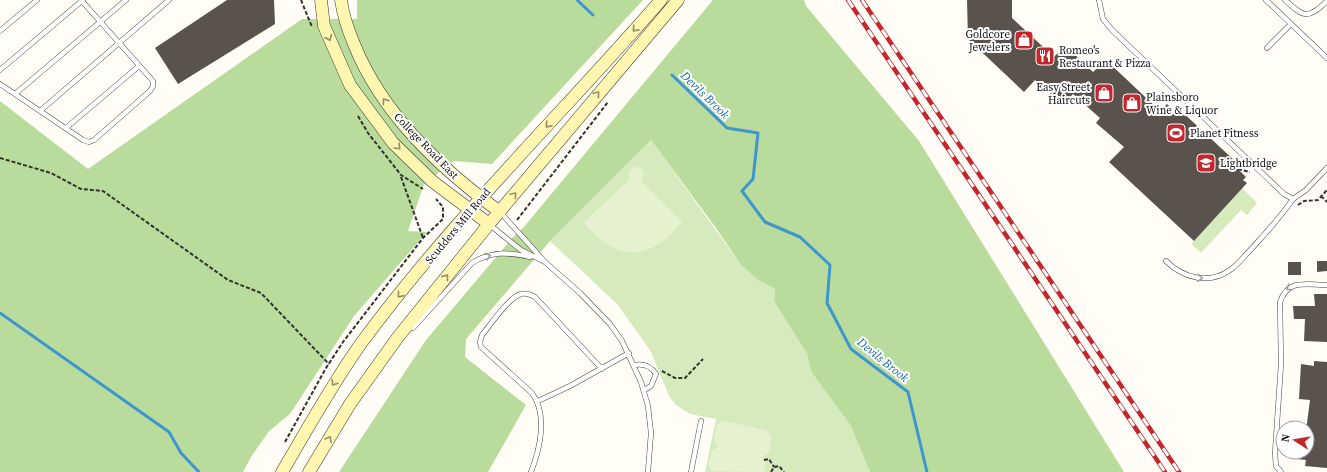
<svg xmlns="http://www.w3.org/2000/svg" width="1327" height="472" font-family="'Source Serif 4',serif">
<rect width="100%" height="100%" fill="#fffdf5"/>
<path fill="#d5ebbd" d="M651,140L741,265L758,280L775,289L774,301L807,354L812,373L851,426L870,472H705L716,419L690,414L676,405L669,396L650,350L617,304L550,241Z
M1242,188L1257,203L1247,215L1241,210L1201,253L1191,244Z"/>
<path fill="#b9dc9c" d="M357,0H643L492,164L454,161L424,184L408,231L427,232L354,316L290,414L269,431L251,457L243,472H0V101L88,169L302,19H357Z
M713,0H804L806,6L919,141L1124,472H870L851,426L812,373L807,354L774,301L775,289L758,280L741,265L716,228L651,140L550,241L466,339L465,357L526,405L488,472H339L426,340L514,236L523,228Z"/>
<path fill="#e6f2cf" d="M634,166L642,169L644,173L641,181L682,222C650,262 616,263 584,222L629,180L628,172Z
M724,421L768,431L772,438L769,453L762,457L766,464L764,472L712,471L708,465L712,451L718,447L714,440L717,425Z"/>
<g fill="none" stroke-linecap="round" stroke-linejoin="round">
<path stroke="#3f96cf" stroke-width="3" d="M577,0L593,15
M672,75L727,128L758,133L753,179L742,191L765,222L800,237L830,265L827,303L851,349L908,392L927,472
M0,313L169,432L181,453L199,472"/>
</g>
<path fill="#5a524d" d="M227,0H274L275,24L178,84L155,48Z
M967,0H1012V18L1054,57L1065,45L1093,72L1106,60L1160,111L1167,104L1176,112L1179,109L1235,161L1232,163L1246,177L1243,180L1247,183L1194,241L1109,162L1124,147L1096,123L1100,118L1073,94L1063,105L1035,80L1024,92L968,39Z
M1317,261H1327V271L1317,272Z
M1288,262H1301V275H1288Z
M1314,294H1327V342L1304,341L1305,319H1294L1293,306H1315Z
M1314,361L1327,362V468L1305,466L1306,460L1297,459L1298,452H1307V423L1310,400L1299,399L1301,364L1314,366Z"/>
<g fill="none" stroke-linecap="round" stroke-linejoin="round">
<g stroke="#444" stroke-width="5.5">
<path id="lane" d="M1099,0L1103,19L1112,30L1284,194L1293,199L1306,190L1327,168
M1266,0L1327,58
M1285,0C1303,17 1308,20 1327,1
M0,31L37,0
M1267,48L1291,24
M0,70L83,0
M0,84L83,140L89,142L94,140L150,91L153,86V81L81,0
M15,94L126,0
M40,111L169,0
M66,128L139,66
M501,213L544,261
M490,225L521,250L545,262L580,293L610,324L622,341L641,382L648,406L651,433L648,472
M1166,261C1183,278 1209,285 1230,270C1239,264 1246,254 1254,246C1268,231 1281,216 1293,199
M413,328L472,263C491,251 508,252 530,257
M634,365C644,363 651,366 656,374L651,386L644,390
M538,401L570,386L629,353
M531,472C540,449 548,415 532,393L481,347L480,342L482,335C491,324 508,298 521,294C526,292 531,295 535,297L602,369
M691,472L701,421
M1281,472L1276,466L1275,453L1281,364L1280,302C1288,278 1307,285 1327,285"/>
</g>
<g stroke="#333" stroke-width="13">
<path id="secondary" d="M321,0L324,26L350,85L393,143L432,181L489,224
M341,0C343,15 348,30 354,44C382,114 440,168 500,212
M282,472C308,428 332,384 362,342C452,220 562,114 661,0
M309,472L350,404L398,337L489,224L678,0"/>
</g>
<path stroke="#333" stroke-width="2" stroke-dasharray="4 2" stroke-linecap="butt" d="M301,0L312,27
M358,116L368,133L401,175L423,189
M0,158L51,173L81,189L103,191L228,280L261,293L329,364
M1238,169L1250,172
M401,177L423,238
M1321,196L1327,202
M1298,205L1304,201L1318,200L1327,190
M517,220L608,102
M662,371L675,378H685L703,359
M285,442L326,368L343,342L423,238L443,219V207L436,199
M764,460L769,459L774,467
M771,472L774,467L779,466L784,472"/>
<use href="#lane" stroke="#fff" stroke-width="4.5"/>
<use href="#secondary" stroke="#fff6b0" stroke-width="12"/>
<g stroke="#c4262e" stroke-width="4.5">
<path id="rail" d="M848,0L1165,472
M862,0L1179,472"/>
</g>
<use href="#rail" stroke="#fff" stroke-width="3" stroke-dasharray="9" stroke-linecap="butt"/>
</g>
<defs><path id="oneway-chevron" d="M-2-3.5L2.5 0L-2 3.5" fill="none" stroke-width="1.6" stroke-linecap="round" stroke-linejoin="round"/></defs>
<g stroke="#948f68">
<use href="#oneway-chevron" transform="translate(635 29) rotate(132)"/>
<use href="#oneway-chevron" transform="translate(329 38) rotate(67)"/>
<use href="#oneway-chevron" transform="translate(597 94) rotate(-50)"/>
<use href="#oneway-chevron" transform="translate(385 101) rotate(-125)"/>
<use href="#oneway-chevron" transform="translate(548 125) rotate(132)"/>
<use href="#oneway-chevron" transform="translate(398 147) rotate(45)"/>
<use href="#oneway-chevron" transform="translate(514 195) rotate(-50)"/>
<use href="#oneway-chevron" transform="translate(446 277) rotate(-51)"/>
<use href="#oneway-chevron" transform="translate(400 295) rotate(129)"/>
<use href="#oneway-chevron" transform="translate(334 383) rotate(123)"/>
<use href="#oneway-chevron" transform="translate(329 439) rotate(-59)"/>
</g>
<g stroke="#a0a0a0">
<use href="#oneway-chevron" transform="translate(488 256) rotate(-17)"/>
<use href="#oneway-chevron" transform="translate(1200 278) rotate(6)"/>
<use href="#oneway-chevron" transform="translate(1289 288) rotate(146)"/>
</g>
<defs>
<g id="shop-square" transform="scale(1)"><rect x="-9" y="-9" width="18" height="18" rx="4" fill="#c4262e" stroke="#fff"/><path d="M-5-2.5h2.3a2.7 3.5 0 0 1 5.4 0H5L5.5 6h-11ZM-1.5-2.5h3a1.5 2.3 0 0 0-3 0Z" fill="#fff"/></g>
<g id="restaurant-square" transform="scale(1)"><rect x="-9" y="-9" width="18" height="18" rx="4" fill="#c4262e" stroke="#fff"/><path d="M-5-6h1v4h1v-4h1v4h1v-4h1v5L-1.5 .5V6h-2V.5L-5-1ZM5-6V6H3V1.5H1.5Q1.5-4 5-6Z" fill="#fff"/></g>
<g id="stadium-square" transform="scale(1)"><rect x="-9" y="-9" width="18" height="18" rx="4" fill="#c4262e" stroke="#fff"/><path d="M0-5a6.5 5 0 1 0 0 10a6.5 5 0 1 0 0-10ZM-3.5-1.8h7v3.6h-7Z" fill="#fff"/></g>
<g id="school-square" transform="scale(1)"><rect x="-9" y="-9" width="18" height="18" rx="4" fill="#c4262e" stroke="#fff"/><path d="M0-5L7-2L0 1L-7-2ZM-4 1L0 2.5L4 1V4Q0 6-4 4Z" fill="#fff"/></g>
</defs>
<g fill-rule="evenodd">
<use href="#shop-square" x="1024" y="40"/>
<use href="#restaurant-square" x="1045" y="56"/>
<use href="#shop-square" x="1104" y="93"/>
<use href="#shop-square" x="1132" y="103"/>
<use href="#stadium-square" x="1176" y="133"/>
<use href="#school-square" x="1206" y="163"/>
</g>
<g text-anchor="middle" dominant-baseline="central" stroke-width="4" stroke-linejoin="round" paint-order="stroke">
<g font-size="11" fill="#111" stroke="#fff" text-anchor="start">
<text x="1010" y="34" text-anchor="end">Goldcore<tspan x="1010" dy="13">Jewelers</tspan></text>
<text x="1059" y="50">Romeo's<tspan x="1059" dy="13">Restaurant &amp; Pizza</tspan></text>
<text x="1090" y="87" text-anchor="end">Easy Street<tspan x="1090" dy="13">Haircuts</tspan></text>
<text x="1146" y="97">Plainsboro<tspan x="1146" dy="13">Wine &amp; Liquor</tspan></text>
<text x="1190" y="133">Planet Fitness</text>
<text x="1220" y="163">Lightbridge</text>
</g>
<g font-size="11" fill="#111" stroke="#fff">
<text transform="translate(426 146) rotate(46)">College Road East</text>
<text transform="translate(458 226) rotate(-50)">Scudders Mill Road</text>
</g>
<g font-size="12" font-style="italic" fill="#1768a6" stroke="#fff">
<text transform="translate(705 95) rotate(44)">Devils Brook</text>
<text transform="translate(883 360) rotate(39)">Devils Brook</text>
</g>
</g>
<g transform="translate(1295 440) rotate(282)"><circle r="19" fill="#ffffff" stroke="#a0a0a0"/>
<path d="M0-3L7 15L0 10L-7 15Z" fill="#c4262e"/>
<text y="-6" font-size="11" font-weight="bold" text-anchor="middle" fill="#111111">N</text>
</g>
</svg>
